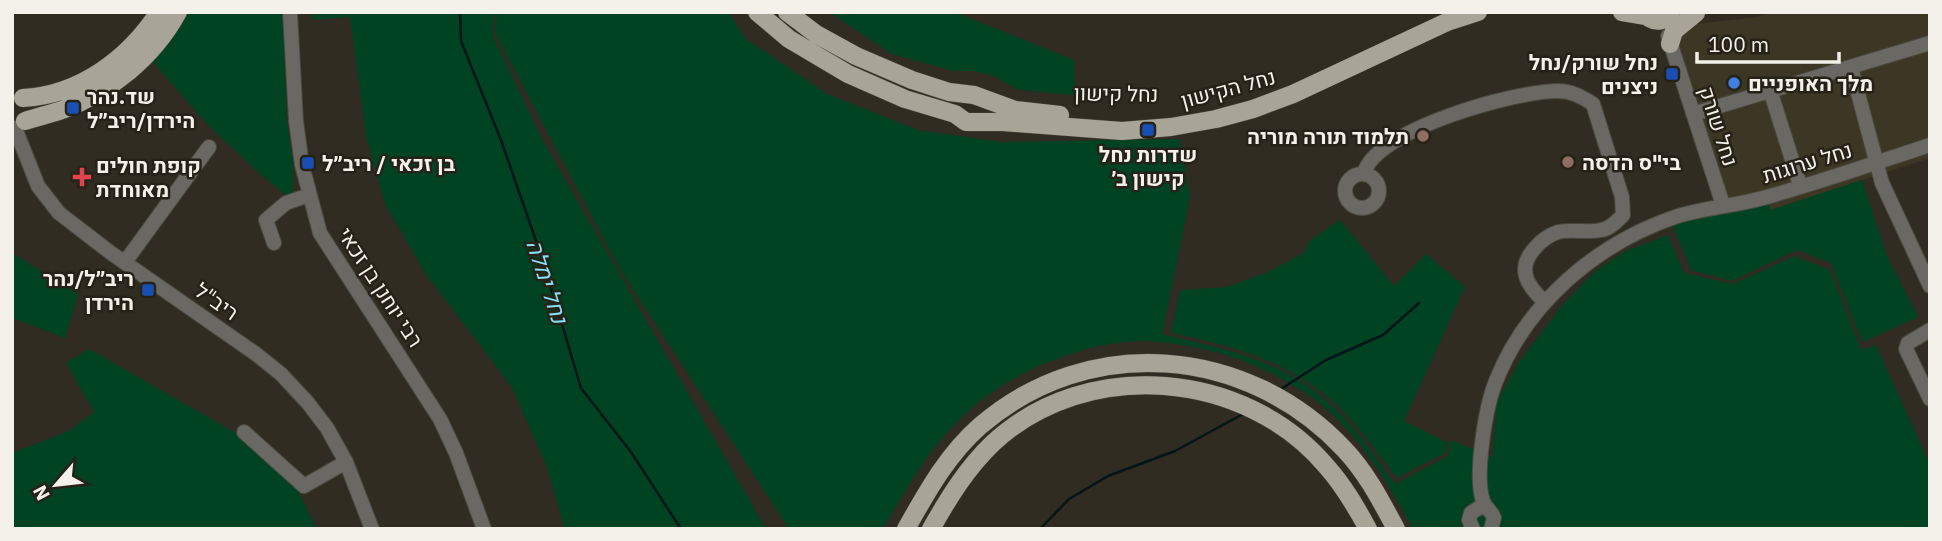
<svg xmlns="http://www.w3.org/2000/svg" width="1942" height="541" font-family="'IBM Plex Sans',Heebo,sans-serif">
<rect width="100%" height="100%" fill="#302c21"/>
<path fill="#3c3625" d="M1772,12H1930V158L1770,210L1726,200L1673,37H1682L1683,31L1695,24L1757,17Z"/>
<path fill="#004323" d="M186,12H283L287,122L293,164V201L259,173L208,125L152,61Z
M312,12H495L492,34L542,139L766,529H565L546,465L511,386L425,273L385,204L366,136L350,17L313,20Z
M497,12H728L746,39L827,94L918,130L1001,142L1180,139L1190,198L1162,334C1218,347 1277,359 1322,397C1352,421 1373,454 1395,484L1448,456L1451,440L1492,457L1497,402L1519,362L1562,306L1592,274L1624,252L1668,235L1684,273L1733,284L1794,256L1830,270L1861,350L1876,345L1930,465V529H1413C1388,482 1360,435 1318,402C1309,394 1297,388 1287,382C1249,359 1205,347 1161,342C1098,335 1012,370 966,413C930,446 907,487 883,529H789L619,268L495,33Z
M829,12H954L1074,60L1075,95L1019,90L994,76L973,71H954L892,54Z
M1862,180L1887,256L1918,317L1862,342L1831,263L1797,250L1732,281L1691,270L1672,225L1768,201L1771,210Z
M1340,220L1394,286L1426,254L1465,287L1404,421L1448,443L1445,453L1397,478C1375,451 1354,418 1326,396C1279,358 1228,345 1171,333L1180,290L1226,287L1266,273L1304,253L1309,241Z
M12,253L78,294L65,338L12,318Z
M89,349L255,444L290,475L317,529H12V453L69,431L94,412L66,363Z"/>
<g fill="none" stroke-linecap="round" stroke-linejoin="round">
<path stroke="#041518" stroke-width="2.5" d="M460,12L461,41L501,140L544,264L581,388L631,452L681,529
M1278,391L1326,360L1383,335L1419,303
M1040,529L1069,499L1108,476L1175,451L1243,414"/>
<g stroke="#4b483d" stroke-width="16">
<path id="minor" d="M290,12L296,121L302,165L320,233L440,419L456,453L484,529
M1668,36L1723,205
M1851,67L1882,183L1930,286
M1770,90L1800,185
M1693,114L1930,43
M15,128L38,186L59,213L111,253L256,354L281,374L308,403L327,428L346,462L372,529
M1364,173C1377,129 1515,91 1558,91C1572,91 1582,97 1593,104L1622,197L1623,215C1617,221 1610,229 1601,230C1587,233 1572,229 1558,232C1549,235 1541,241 1535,248C1516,269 1527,286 1545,302
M1345 191a17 17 0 1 1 34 0a17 17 0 1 1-34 0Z
M274,243L266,220L286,203L309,195
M125,262L209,147
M1930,330L1908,343L1906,349L1930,399
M244,432L304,486L346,462
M1473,529L1469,520L1471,513L1480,507L1487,508
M1491,529L1494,518C1492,511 1485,508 1483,501C1474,475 1486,405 1496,381C1527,303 1596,244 1675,217C1703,208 1734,206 1763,198C1818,183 1875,163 1930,145"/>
</g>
<g stroke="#4b483d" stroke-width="19">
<path id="major" d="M757,12L789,39L848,74L905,99L955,114L966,122H1003L1122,131L1171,127L1216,119L1253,109L1293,94L1447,22L1478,12
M787,12L816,34L856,56L912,80L949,92L974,95L1015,110L1060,115
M1622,12L1646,16
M1643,12C1651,23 1664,24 1671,12
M1670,44L1674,31L1696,13
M23,98C80,95 128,59 159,12
M25,121C37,117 50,114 62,110C110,92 153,58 178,12
M906,529C927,492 947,455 980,426C1089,332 1247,346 1344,449C1366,472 1381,501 1396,529
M931,529C949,497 967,468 993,443C1087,356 1246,370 1327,467C1344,486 1356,507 1368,529"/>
</g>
<use href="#minor" stroke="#6a6863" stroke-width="14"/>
<use href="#major" stroke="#a8a498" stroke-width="18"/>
</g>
<g fill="#1a4fb4" stroke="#262217" stroke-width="2.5">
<rect x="1665" y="67" width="14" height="14" rx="3.5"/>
<rect x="66" y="101" width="14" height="14" rx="3.5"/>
<rect x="1141" y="123" width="14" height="14" rx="3.5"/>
<rect x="301" y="156" width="14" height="14" rx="3.5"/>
<rect x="141" y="283" width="14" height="14" rx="3.5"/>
</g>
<circle fill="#3f7fe0" stroke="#262217" stroke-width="2.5" cx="1734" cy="83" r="7"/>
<g fill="#8d6e63" stroke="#262217" stroke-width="2.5">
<circle cx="1423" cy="136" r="7"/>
<circle cx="1568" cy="162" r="7"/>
</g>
<path fill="#e0444e" stroke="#262217" stroke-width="2.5" d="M78.5 166.5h7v7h7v7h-7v7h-7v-7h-7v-7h7z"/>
<g text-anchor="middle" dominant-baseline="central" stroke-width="5" stroke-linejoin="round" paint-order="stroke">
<g font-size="21" font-weight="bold" fill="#f4f1ea" stroke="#262217" text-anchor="start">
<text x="1658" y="62" text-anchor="end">נחל שורק/נחל<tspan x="1658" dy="24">ניצנים</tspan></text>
<text x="1748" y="83">מלך האופניים</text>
<text x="87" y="96">שד.נהר<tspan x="87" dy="24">הירדן/ריב״ל</tspan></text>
<text x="1409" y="136" text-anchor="end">תלמוד תורה מוריה</text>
<text x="1148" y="154" text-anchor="middle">שדרות נחל<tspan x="1148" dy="24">קישון ב׳</tspan></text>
<text x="1582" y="162">בי"ס הדסה</text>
<text x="322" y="163">בן זכאי / ריב״ל</text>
<text x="96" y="165">קופת חולים<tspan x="96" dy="24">מאוחדת</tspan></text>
<text x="134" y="278" text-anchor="end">ריב״ל/נהר<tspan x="134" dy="24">הירדן</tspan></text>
</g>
<g font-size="21" fill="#f4f1ea" stroke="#262217">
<text transform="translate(1228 88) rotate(-15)">נחל הקישון</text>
<text transform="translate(1116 93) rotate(1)">נחל קישון</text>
<text transform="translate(1719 126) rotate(72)">נחל שורק</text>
<text transform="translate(1807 162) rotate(-17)">נחל ערוגות</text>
<text transform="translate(381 287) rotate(57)">רבי יוחנן בן זכאי</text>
<text transform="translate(217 301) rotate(35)">ריב"ל</text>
</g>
<g font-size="23" font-style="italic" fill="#85e1f5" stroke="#262217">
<text transform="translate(548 281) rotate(72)">נחל ימלה</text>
</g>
</g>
<rect width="1942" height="541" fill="none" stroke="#f4f1ea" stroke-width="28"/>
<g transform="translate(56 485) rotate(242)" stroke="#262217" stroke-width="5" paint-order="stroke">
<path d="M0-5L12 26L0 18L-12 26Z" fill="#f4f1ea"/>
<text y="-10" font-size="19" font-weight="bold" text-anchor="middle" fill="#f4f1ea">N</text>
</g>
<path d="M1697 52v10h142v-10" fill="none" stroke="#f4f1ea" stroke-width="3.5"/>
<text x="1708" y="52" font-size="21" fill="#f4f1ea" stroke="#262217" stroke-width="5" paint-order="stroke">100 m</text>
</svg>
